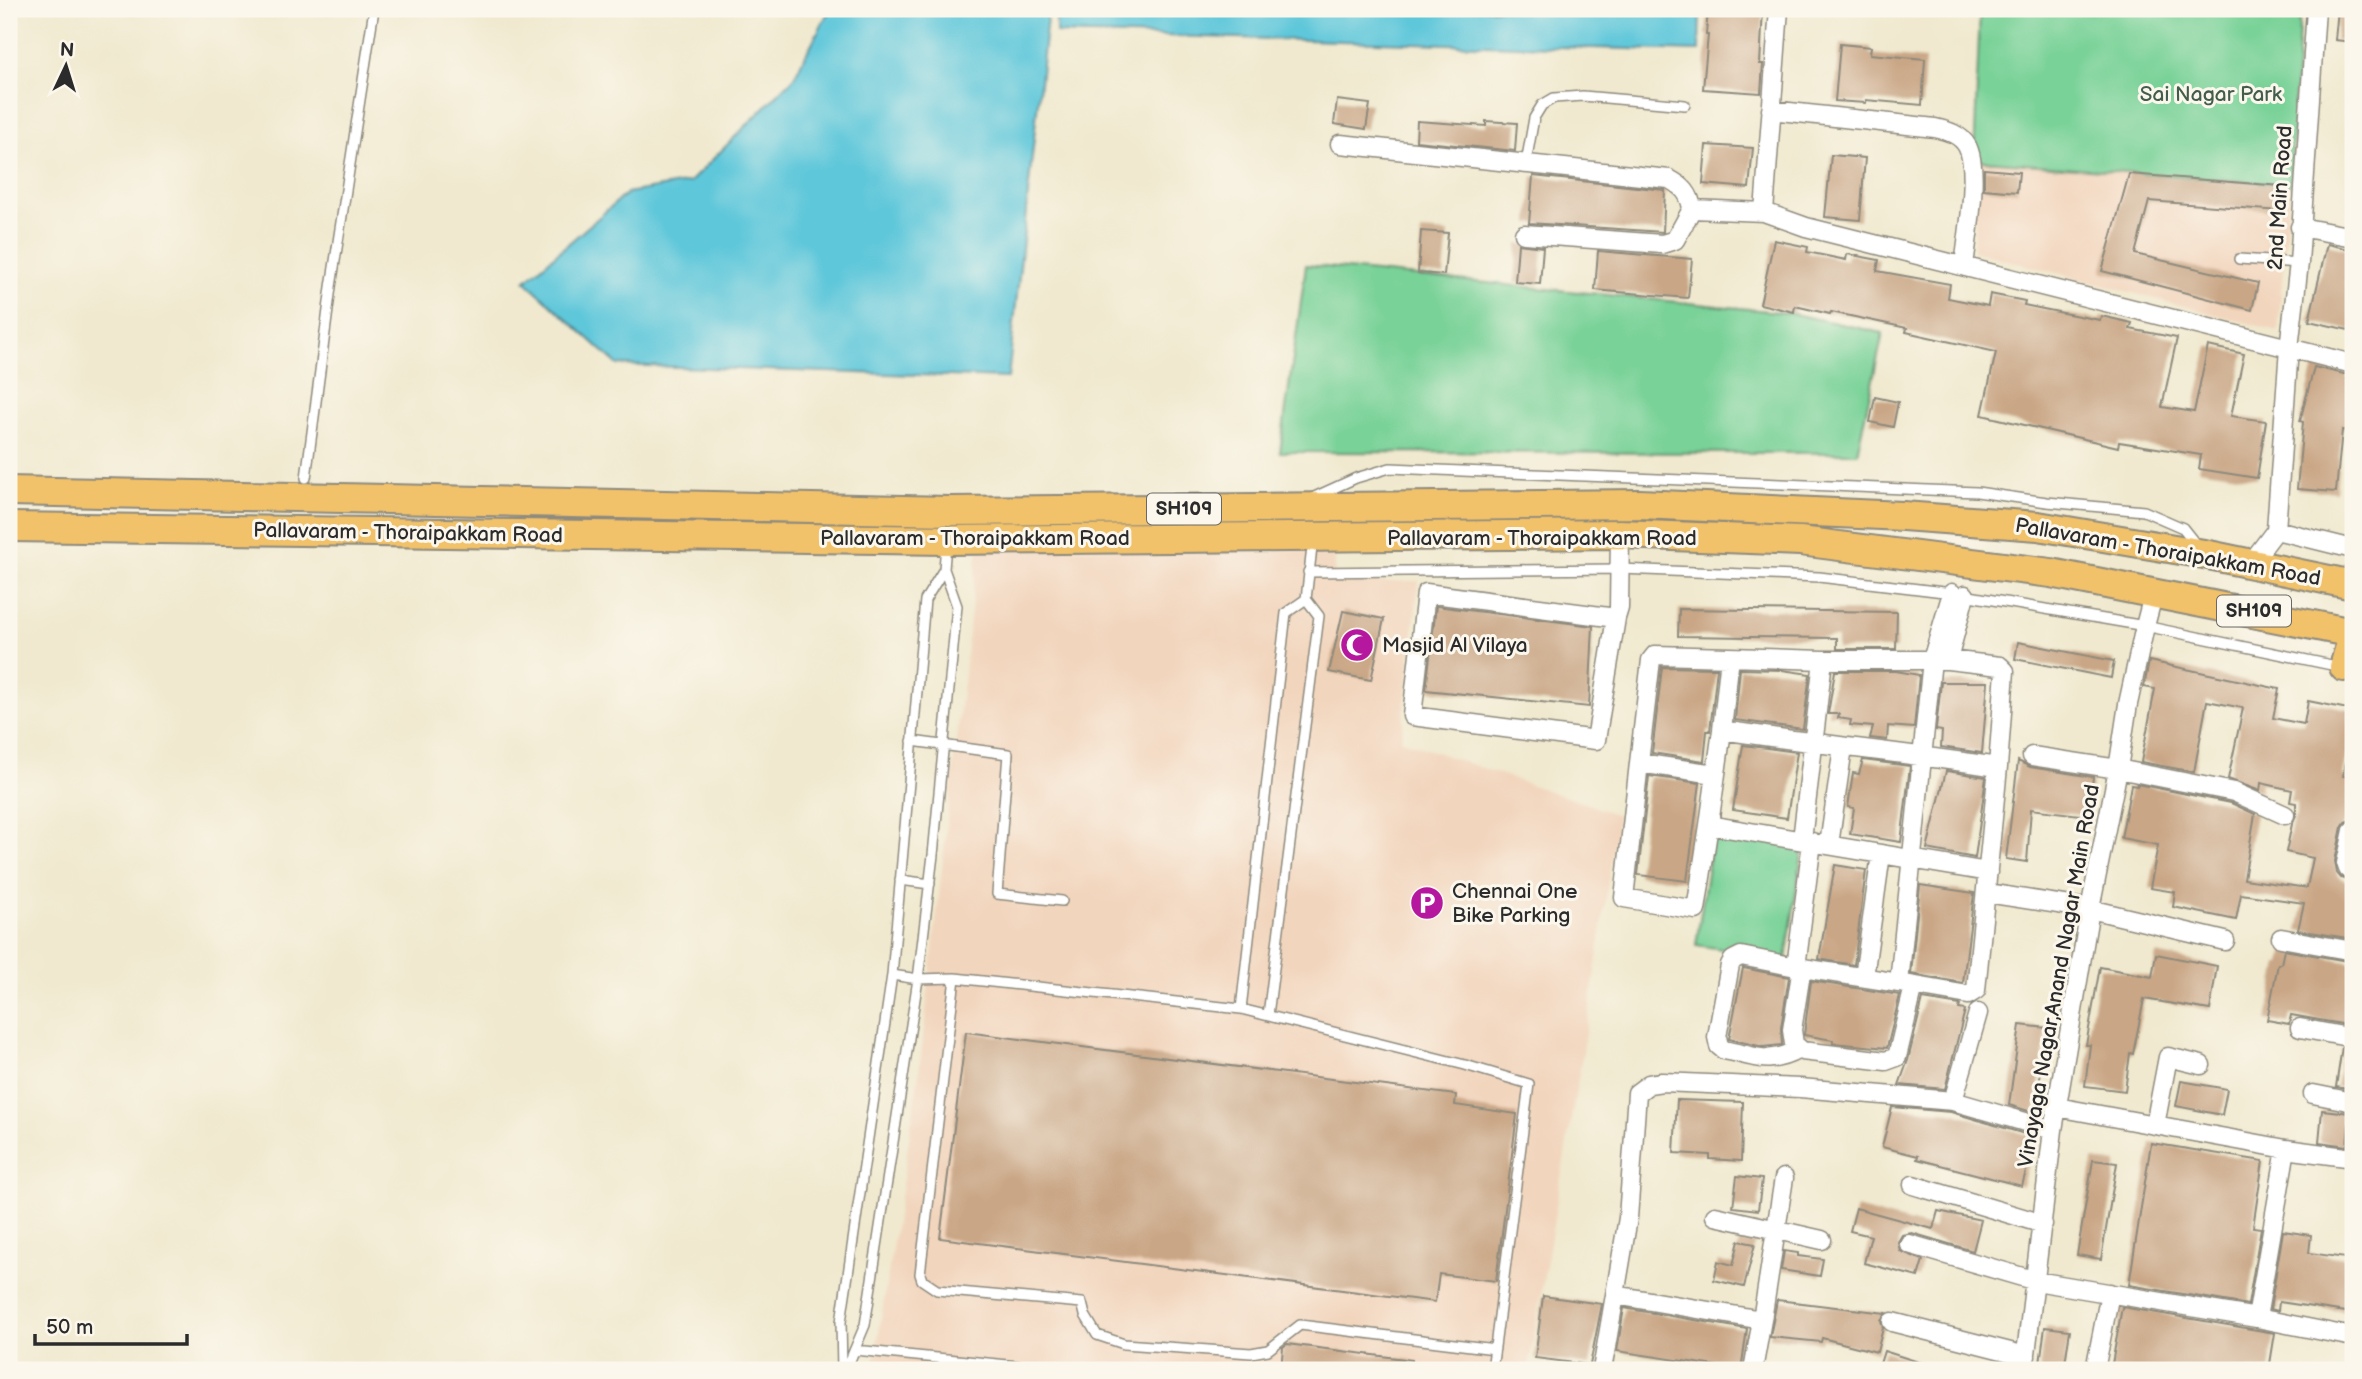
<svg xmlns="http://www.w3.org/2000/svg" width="2362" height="1379" font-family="'Balsamiq Sans',sans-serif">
<rect width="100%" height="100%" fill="#fbf7ec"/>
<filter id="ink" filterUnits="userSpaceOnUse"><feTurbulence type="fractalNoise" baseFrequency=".0143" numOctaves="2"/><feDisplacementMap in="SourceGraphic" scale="14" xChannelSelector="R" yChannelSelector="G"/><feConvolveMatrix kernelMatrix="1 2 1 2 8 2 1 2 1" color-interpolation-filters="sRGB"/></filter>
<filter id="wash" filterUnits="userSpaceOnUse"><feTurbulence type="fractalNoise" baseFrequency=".00686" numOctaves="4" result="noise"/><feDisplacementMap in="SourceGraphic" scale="28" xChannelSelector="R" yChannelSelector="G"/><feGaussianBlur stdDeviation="1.57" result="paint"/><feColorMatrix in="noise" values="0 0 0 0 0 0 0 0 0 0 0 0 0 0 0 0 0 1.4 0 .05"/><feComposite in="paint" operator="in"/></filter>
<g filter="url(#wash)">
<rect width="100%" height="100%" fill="#f0e9cf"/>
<path fill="#f2d5bd" d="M1980,160L2290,185L2278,331L1973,251Z
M978,548L1335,550V583L1419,581L1401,740L1618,815L1586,1033L1528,1370H873L918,1082Z"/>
<path fill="#79d298" stroke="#527e62" stroke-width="2" d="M1980,9H2300L2290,185L1974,160Z
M1306,265L1789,313L1883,333L1857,453L1280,452Z
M1713,834L1803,847L1786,959L1696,945Z"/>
<path fill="#5ec7da" stroke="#447982" stroke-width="2" d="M830,9H1048L1008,378L618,365L525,281L627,193L690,182L793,79Z
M1056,9H1700L1699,51L1056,33Z"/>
<g id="blocks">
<path fill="#c9a685" d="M1708,9H1763L1760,64H1763L1761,93L1703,89L1708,35H1706Z
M2338,9H2353V42L2335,40Z
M1840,44L1871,47L1870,54L1925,59L1922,105L1866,100V103L1835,101Z
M1337,100L1370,104L1366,129L1334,124Z
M1417,121L1486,126V121L1517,123L1515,151L1416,141Z
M1706,145L1753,148L1749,188L1703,184Z
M1831,155L1865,158L1860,220L1825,217Z
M1984,169L2019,172L2017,192L1984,189Z
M2129,174L2282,186L2281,211L2149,201L2135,254L2258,283L2252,310L2102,271Z
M1533,176L1665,190L1663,232L1529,223Z
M1421,231L1448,233L1444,275L1418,273Z
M1774,240L1808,247L1807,252L1846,260L1847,254L1879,260L1877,271L1950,284L1948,298L1988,306L1990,294L2025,301L2024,305L2063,313L2100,320L2101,316L2132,323L2130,329L2177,338L2162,407L2194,412L2208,346L2244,354L2231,416L2266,421L2257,478L2199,469L2201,455L2119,442L2118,447L1982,415L1996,352L1906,332L1907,328L1831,312L1830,314L1795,306L1794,312L1760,304Z
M1518,244L1543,247L1540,284L1515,282Z
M2327,244L2353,250V331L2309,321Z
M1598,251L1692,259L1688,298L1595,290Z
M2314,367L2348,375L2347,379L2353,380V432L2342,430L2336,492L2297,489L2303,422L2300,421Z
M1875,397L1898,402L1893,427L1870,422Z
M1436,606L1593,626L1589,707L1426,690Z
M1679,609L1897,612L1896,649H1837V638L1678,636Z
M1343,611L1384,619L1371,680L1329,672Z
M2018,642L2114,661L2111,678L2015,659Z
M2149,661L2279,689L2273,718L2304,724L2308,701L2353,710V729L2343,776L2353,778V819L2345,822L2342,827L2335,861L2337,873L2341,878L2353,883V939L2298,930L2304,903L2241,894L2236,920L2173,907L2175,892L2150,888L2158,845L2121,838L2131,785L2137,786V784L2231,803L2255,814L2244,879L2307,888L2313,858L2286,852L2292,824L2296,815V803L2290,802L2292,790L2261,783L2260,791L2228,779L2243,708L2207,701L2194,772L2141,762L2155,689L2144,687Z
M1662,667L1717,668L1710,731H1707L1704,761L1652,753Z
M1740,669L1782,670L1810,674L1803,729L1735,720Z
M1835,671H1896L1919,675L1914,728L1888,726L1887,740L1870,738L1873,727L1850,725L1851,720L1838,718L1839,714H1828Z
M1941,682H1988L1982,753L1941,747L1942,731L1936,730Z
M1743,745L1797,752L1787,818L1733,810Z
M1863,760L1910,766L1901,842L1850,834L1854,808L1848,807L1853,773L1859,774Z
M2018,761L2030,767L2093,777L2088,816L2031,809L2027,862L2006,859Z
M1946,771L1986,777L1975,858L1927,849Z
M1649,776L1700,783L1687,881L1638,875Z
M1835,865L1866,870L1854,965L1819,959Z
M1920,885L1974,893L1963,983L1911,974Z
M2284,950L2353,962V1026L2291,1015L2289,1024L2267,1020L2278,964H2281Z
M2156,954L2217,966L2210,1010L2144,999L2133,1054L2130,1053L2125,1091L2085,1086L2090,1045H2086L2100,967L2152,977Z
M1743,968L1789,977L1781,1028L1782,1045L1763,1047L1729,1039Z
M1811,981L1900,995L1887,1048L1833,1043V1040L1804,1035Z
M1923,999L1960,1005L1959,1009L1965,1010L1945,1089L1899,1085L1908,1060Z
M2020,1025L2047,1028L2035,1113L2009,1105Z
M966,1032L1456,1095L1455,1105L1517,1114L1496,1281L1439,1274L1435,1302L940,1238Z
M2342,1047L2353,1049V1090L2336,1087Z
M2181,1081L2227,1089L2222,1115L2176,1106Z
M1677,1100L1743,1102L1741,1161L1710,1159V1155L1674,1153Z
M1892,1107L1951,1112L2035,1137L2022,1186L1917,1159L1918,1156L1882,1147Z
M2322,1110L2350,1113L2347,1146L2319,1142Z
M2151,1143L2263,1161L2253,1227L2261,1228L2248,1305L2129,1285Z
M2093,1160L2117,1163L2101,1259L2077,1255Z
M1737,1176L1762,1179L1758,1210L1733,1207Z
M1856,1208L1933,1229L1938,1211L1981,1220L1973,1251L1912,1233L1902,1235L1898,1242L1900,1251L1923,1260L1918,1277L1864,1263L1871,1236L1850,1231Z
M2283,1231L2311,1235L2309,1253L2353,1259V1313L2279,1302L2278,1311L2270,1309Z
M1739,1241L1755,1244L1744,1287L1714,1280L1718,1261L1733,1265Z
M1784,1251L1798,1253V1256L1823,1259L1820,1276L1781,1270Z
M1543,1296L1602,1304L1590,1365L1535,1358Z
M1777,1300L1886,1313L1881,1320L1883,1328L1877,1352L1822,1338L1821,1342L1770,1337Z
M2122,1307L2275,1333L2269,1370H2111Z
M1624,1308L1747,1329L1741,1370H1717V1366L1617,1351Z
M2045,1327L2070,1330L2064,1370H2039Z
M1287,1344L1412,1360V1370H1281L1283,1347Z
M1884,1351L1934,1367L1933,1370H1878Z"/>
</g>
</g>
<g filter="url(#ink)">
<use href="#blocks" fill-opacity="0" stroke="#8e8a7d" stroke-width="2"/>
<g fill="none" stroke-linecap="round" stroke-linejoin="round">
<g stroke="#8e8a7d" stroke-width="12">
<path id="lane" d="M1526,163L1534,118L1542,105L1554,98L1583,96L1685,105
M2239,259L2299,263
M306,478L331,287L374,9
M1312,498L1356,478L1390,468L1977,492L2047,502L2144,511L2183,528L2198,547
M1308,572L1620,569L1819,577L1952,593L2145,626L2341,667
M912,741L1008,754L997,894L1062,901
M900,880L930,884
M892,975L918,979L955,978L1241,1009L1465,1065L1529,1084L1492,1370
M955,978L920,1274L922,1280L937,1290L1082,1303L1085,1315L1097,1335L1124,1344L1251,1353L1268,1350L1300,1325L1495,1349
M1241,1009L1286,613L1306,599
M1268,1015L1319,616L1306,599L1313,539
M855,1350L1059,1370
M842,1370L841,1322L892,975L925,600L944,569
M846,1370L865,1325L918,979L933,855L957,606L944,569L946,544"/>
</g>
<g stroke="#8e8a7d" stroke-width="21">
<path id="street" d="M1771,110L1935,128C1948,131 1960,134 1967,146C1980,169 1967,239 1964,266
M1340,144L1669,179C1682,186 1690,193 1692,209L1764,212L1806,227L2353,364
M1764,212L1779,9
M2300,227L2353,237
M1524,234L1662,244L1675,240L1692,209
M2276,530L2353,549
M2251,563L2276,530L2289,348L2299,263L2316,9
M1952,593L1932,660L1899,983L1968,995L1976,990L1998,767
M1616,618L1596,740L1412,716L1426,593L1616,618L1619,608L1620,534
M1730,657L1823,660
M1948,660L1965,595
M2032,756L2118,769L2234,792L2285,815
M1639,763L1651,660L1655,655L1730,657L1722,730
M1709,825L1696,910L1624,898L1639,763L1715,774
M2353,830L2346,863L2348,869L2353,872
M1802,840L1823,660H1948L2000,666L2005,671L1998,767C1906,753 1814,744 1722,730L1709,825L1988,872
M1812,842L1796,967L1899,983
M1829,845L1843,747
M1987,893L2090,909L2225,941
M2281,938L2353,951
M1796,967L1741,956L1733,960L1730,965L1717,1037L1719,1046L1724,1050C1755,1056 1770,1066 1799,1049
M1802,967L1792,1030L1794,1044L1802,1051L1886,1061L1897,1057L1914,986
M1864,977L1881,854
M2300,1028L2353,1038
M2313,1094L2353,1102
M1953,1101L1978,1013
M2057,1107L2286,1149L2353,1158
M2155,1125L2168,1057L2201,1065
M1913,1185L2043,1224
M1715,1216L1822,1240
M1909,1244L2036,1281L2257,1318L2353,1337
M1615,1295L1628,1218L1637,1093L1649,1084L1662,1082L1800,1088L1953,1101L2053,1130
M2257,1318L2286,1149
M1762,1320L1784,1178
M1892,1322L2026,1356
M1602,1370L1615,1295L1762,1320L1753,1370
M2024,1370L2053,1130L2090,909L2118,769L2128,704L2145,626L2154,592
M2095,1370L2110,1293"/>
</g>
<g stroke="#8e8a7d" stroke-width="32">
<path id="primary" d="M9,491L950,511L1640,504L1903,516L2038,526L2204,554L2353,585
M9,527L946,540L1620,534L1800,541L2051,573L2353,633
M2344,667L2353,636"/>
</g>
<use href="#lane" stroke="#fff" stroke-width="9"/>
<use href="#street" stroke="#fff" stroke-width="18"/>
<use href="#primary" stroke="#f2c26a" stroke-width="28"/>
</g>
</g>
<defs>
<g id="mosque-disc" transform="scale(1.75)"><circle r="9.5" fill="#b5179e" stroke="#fbf7ec"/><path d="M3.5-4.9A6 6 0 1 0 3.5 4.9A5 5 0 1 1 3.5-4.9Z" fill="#fff"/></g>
<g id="parking-disc" transform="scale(1.75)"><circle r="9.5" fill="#b5179e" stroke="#fbf7ec"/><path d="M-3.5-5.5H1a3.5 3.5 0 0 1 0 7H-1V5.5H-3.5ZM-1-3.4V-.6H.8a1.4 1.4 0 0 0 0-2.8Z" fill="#fff"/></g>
</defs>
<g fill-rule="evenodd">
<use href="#mosque-disc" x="1357" y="645"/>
<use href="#parking-disc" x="1427" y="903"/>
</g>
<g text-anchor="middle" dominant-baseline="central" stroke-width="6" stroke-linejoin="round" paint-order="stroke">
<g fill="#fbf7ec" stroke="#696865" stroke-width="2">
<rect x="1147" y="493.5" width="74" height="31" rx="5"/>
<rect x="2217" y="595.5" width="74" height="31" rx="5"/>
</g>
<g font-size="19" font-weight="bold" fill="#2b2b2b">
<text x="1184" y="509">SH109</text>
<text x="2254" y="611">SH109</text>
</g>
<g font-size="21" fill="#425d4c" stroke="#fbf7ec">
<text x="2211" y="94">Sai Nagar Park</text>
</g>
<g font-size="21" fill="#2b2b2b" stroke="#fbf7ec">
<text transform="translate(2280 198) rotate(-86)">2nd Main Road</text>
<text transform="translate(408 533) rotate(1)">Pallavaram - Thoraipakkam Road</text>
<text x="975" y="538">Pallavaram - Thoraipakkam Road</text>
<text x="1542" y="538">Pallavaram - Thoraipakkam Road</text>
<text transform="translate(2168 552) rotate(10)">Pallavaram - Thoraipakkam Road</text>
<text transform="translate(2059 976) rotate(-80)">Vinayaga Nagar,Anand Nagar Main Road</text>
</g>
<g font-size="21" fill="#2b2b2b" stroke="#fbf7ec" text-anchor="start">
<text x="1382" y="645">Masjid Al Vilaya</text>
<text x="1452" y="891">Chennai One<tspan x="1452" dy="24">Bike Parking</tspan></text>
</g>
</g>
<rect width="2362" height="1379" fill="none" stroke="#fbf7ec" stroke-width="35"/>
<g transform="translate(66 66) rotate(4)" stroke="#fbf7ec" stroke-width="5" paint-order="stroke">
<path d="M0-5L12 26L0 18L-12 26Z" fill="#2b2b2b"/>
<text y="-10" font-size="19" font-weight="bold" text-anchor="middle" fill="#2b2b2b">N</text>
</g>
<path d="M35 1334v10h152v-10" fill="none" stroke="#2b2b2b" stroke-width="3.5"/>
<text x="46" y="1334" font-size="21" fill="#2b2b2b" stroke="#fbf7ec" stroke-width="5" paint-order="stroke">50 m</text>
</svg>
